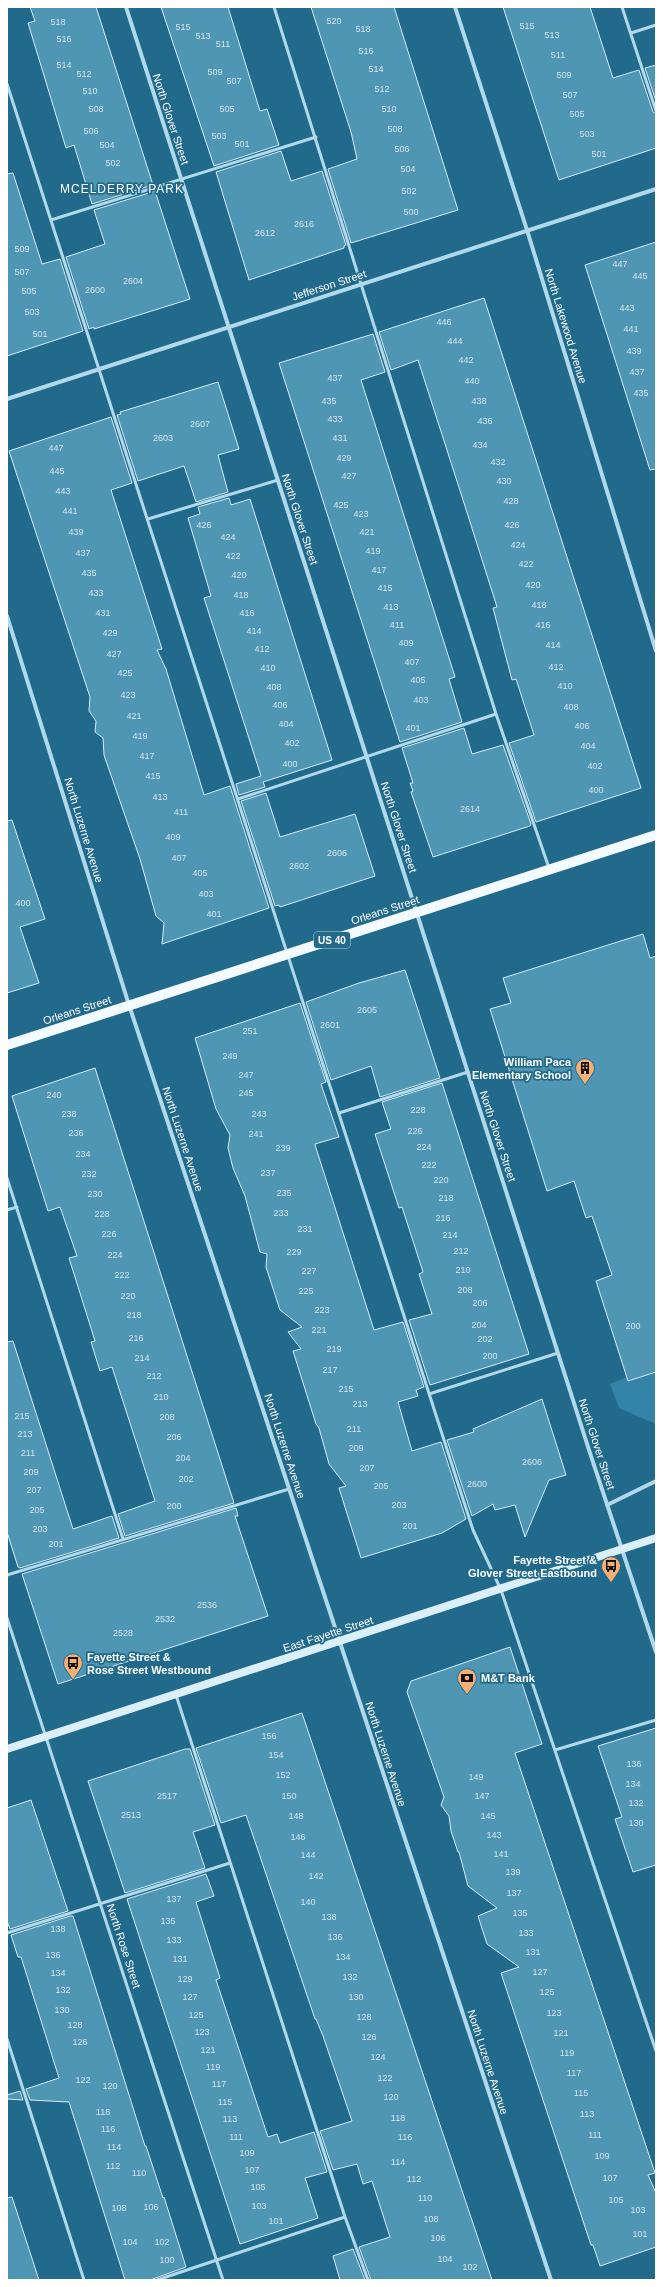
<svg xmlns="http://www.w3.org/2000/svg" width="663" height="2287" font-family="Arial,sans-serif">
<rect width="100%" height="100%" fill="#226a8b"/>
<path fill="#3384a6" d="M656,1372V1424L619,1408L610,1384L627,1377L628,1381Z"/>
<path fill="#4f95b4" stroke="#d4edf8" d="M30,7H96L153,185L92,204L74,145L66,148L28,23L35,21Z
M161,7H228L260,111L267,109L279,145L214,166Z
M311,7H394L458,210L351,243L328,169L357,159L351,132Z
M503,7H590L613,78L639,70L653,112L656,114V148L559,180Z
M656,65V101L645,68Z
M281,151L291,181L322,171L346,245L344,246V248L249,280L216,172Z
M13,173L42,264L60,259L83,331L7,356V174Z
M155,191L190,299L94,329V327L89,329L66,257L105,244L94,210Z
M656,242V469L650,470L585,265Z
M484,298L641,788L536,822L509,743L534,735L516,679L512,680L493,608L497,607L464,503L418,360L391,370L379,332Z
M373,334L385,372L361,380L455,677L449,679L462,722L400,742L279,363Z
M218,382L239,449L218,455L228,492L196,502L184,466L138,481L117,415L121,414L120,412Z
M111,417L132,483L111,490L162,649L157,650L166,669L204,795L230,786L269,908L162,944L164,923L156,916L140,859L104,755L103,738L95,732L96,721L89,711L90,697L9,451Z
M229,498L231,505L250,499L332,760L263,782L265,787L239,795L236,784L261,776L204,598L211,596L188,518L200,514L198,507Z
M464,728L472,754L503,745L531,824L530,826L433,857L411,792L413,791L410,783H413L402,748Z
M266,793L280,837L355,814L375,876L280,907L279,905L275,906L241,801Z
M12,820L45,919L20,927L39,983L7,993V821Z
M643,934L650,958L656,956V1372L628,1381L596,1281L612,1275L592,1216L586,1218L574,1181L547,1191L490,1009L511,1003L503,978Z
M405,970L440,1078L380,1097L371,1066L331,1080L306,1002L359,983Z
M300,1003L326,1082L321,1084L339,1137L315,1144L316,1148L374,1330L403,1322L424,1387L416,1390L418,1396L398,1402L412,1451L441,1442L466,1519L442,1533L361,1558L339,1488L346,1486L329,1464L319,1428L316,1424L293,1351L301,1349L288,1332L302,1327L280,1310L266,1267L267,1254L260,1252L245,1196L233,1168L228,1148L230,1135L216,1109L195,1038Z
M95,1068L234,1503L125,1536L118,1514L155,1501L112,1367L100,1371L91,1342L95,1341L69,1258L77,1256L60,1207L48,1211L12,1096Z
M442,1083L529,1354L430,1385L409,1320L432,1314L419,1274L423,1272L402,1207L399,1208L375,1134L391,1129L382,1102Z
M13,1341L73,1529L112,1516L119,1538L20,1568L18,1567L7,1532V1342Z
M542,1399L566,1475L549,1480L525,1537L515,1505L495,1510L493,1504L472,1516L447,1440L474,1432L473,1429Z
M236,1508L238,1516H235L268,1616L58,1684L22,1574Z
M510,1647L542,1744L515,1753L655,2173L648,2175L656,2193V2247L600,2266L593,2245H591L501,1973L519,1967L487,1944L478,1916L497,1908L468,1886L459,1852H458L451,1831L449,1816L441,1805L444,1797L407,1692L411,1681Z
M302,1713L309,1734L492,2280H371L359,2247L390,2237L372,2181L363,2184L357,2164L333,2170L320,2131L352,2121L323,2036L316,2019H315L246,1815L221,1823L196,1748Z
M656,1728V1865L633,1872L615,1819L622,1817L598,1746Z
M185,1749H190L215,1825L193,1832L205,1868L125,1893L88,1781Z
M31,1800L68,1911L10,1929L7,1921V1808Z
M206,1874L214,1896L196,1902L220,1978L216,1980L268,2137L277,2134L280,2143L314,2132L327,2172L305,2178L318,2218L240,2244L127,1899Z
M70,1916H73L145,2146H146L163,2198L164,2197L186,2267L150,2280H125L69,2102L30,2100L26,2089L59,2078L21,1957H18L11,1935Z
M20,2091L23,2100L7,2099V2095Z
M12,2197L39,2280H7V2198Z
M353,2249L365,2280H340L333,2256Z"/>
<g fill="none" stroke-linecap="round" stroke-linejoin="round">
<path stroke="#b0d9eb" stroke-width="3" d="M274,7L496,714L549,868
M622,7L656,111
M631,33L656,25
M7,84L473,1530L501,1590L656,2051
M51,220L316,137
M148,519L278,480
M238,799L496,714
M339,1113L468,1072
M7,1178L123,1539
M7,1210L17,1207
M429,1394L558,1353
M7,1575L289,1489
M7,1618L223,2280
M176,1695L345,2217L368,2280
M555,1750L656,1720
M7,1933L230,1863
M7,2039L84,2280
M157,2280L345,2217"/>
<path stroke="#b0d9eb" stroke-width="4" d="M126,7L590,1453L656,1652
M455,7L527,230L656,651
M7,399L656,189
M7,616L129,1005L551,2280
M607,1505L656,1481"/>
<path stroke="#dbeff8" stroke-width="8" d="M7,1749L656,1538"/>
<path stroke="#f4fbfe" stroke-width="10" d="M7,1045L656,835"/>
</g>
<defs>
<g id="building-pin" transform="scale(1)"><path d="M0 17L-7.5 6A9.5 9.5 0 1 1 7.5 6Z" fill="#f6af72" stroke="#226a8b"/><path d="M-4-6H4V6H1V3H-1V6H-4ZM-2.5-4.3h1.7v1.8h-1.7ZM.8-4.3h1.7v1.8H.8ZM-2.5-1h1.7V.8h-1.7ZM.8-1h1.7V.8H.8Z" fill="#111"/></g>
<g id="bus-pin" transform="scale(1)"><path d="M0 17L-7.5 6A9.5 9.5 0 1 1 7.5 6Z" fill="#f6af72" stroke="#226a8b"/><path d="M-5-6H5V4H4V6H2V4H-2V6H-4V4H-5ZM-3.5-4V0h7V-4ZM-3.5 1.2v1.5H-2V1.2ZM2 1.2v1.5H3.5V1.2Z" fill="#111"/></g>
<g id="bank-pin" transform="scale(1)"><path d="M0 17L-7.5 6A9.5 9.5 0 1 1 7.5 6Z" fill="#f6af72" stroke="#226a8b"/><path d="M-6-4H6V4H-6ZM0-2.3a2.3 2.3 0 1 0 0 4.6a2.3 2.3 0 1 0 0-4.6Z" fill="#111"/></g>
</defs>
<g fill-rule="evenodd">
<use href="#building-pin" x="585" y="1068"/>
<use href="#bus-pin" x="611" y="1566"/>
<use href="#bus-pin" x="73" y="1663"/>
<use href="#bank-pin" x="467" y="1678"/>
</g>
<g text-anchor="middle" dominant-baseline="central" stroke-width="3.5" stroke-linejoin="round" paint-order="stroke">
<g font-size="9" fill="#d3e4ec">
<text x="334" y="21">520</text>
<text x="58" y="22">518</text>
<text x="527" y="26">515</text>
<text x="183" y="27">515</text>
<text x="363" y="29">518</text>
<text x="552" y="35">513</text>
<text x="203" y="36">513</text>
<text x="64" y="39">516</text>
<text x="223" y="44">511</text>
<text x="366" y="51">516</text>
<text x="558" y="55">511</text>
<text x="64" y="65">514</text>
<text x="376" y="69">514</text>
<text x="215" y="72">509</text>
<text x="84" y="74">512</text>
<text x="564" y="75">509</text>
<text x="234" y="81">507</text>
<text x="382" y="89">512</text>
<text x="90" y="91">510</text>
<text x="570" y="95">507</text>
<text x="96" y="109">508</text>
<text x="227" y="109">505</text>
<text x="389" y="109">510</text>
<text x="577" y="114">505</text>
<text x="395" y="129">508</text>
<text x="91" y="131">506</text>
<text x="587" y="134">503</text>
<text x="219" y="136">503</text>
<text x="242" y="144">501</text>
<text x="107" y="145">504</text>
<text x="402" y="149">506</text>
<text x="599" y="154">501</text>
<text x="113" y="163">502</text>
<text x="408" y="169">504</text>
<text x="409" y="191">502</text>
<text x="411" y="212">500</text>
<text x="304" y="224">2616</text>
<text x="265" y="233">2612</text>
<text x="22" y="249">509</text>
<text x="620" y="264">447</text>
<text x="22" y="272">507</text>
<text x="640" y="276">445</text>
<text x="133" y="281">2604</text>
<text x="95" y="290">2600</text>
<text x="29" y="291">505</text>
<text x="627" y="308">443</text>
<text x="32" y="312">503</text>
<text x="444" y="322">446</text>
<text x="631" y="329">441</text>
<text x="40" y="334">501</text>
<text x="455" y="341">444</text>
<text x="634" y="351">439</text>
<text x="466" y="360">442</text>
<text x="637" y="372">437</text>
<text x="335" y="378">437</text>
<text x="472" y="381">440</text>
<text x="641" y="393">435</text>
<text x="329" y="401">435</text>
<text x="479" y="401">438</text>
<text x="335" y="419">433</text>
<text x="485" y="421">436</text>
<text x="200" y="424">2607</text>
<text x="163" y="438">2603</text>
<text x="340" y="438">431</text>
<text x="480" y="445">434</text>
<text x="56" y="448">447</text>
<text x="344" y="458">429</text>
<text x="498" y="462">432</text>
<text x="57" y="471">445</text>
<text x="349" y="476">427</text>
<text x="504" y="481">430</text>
<text x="63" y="491">443</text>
<text x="511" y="501">428</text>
<text x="341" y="505">425</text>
<text x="70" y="511">441</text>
<text x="361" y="514">423</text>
<text x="204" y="525">426</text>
<text x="512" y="525">426</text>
<text x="76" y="532">439</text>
<text x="367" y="532">421</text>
<text x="228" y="537">424</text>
<text x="518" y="545">424</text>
<text x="373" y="551">419</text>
<text x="83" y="553">437</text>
<text x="233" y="556">422</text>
<text x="526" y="564">422</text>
<text x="379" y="570">417</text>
<text x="89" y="573">435</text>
<text x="239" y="575">420</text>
<text x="533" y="585">420</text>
<text x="385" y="588">415</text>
<text x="96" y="593">433</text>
<text x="241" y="595">418</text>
<text x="539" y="605">418</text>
<text x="391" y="607">413</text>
<text x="103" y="613">431</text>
<text x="247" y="613">416</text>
<text x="397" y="625">411</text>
<text x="543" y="625">416</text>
<text x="254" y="631">414</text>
<text x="110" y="633">429</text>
<text x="406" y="643">409</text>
<text x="553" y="645">414</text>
<text x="262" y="649">412</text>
<text x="114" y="654">427</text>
<text x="412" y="662">407</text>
<text x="556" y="667">412</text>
<text x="268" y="668">410</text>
<text x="125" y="673">425</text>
<text x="418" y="680">405</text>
<text x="565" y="686">410</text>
<text x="274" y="687">408</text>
<text x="128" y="695">423</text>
<text x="421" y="700">403</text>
<text x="280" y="705">406</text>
<text x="571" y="707">408</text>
<text x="134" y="716">421</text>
<text x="286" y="724">404</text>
<text x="582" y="726">406</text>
<text x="413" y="728">401</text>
<text x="140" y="736">419</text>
<text x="292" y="743">402</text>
<text x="588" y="746">404</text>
<text x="147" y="756">417</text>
<text x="290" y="764">400</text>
<text x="595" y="766">402</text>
<text x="153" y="776">415</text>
<text x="596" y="790">400</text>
<text x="160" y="797">413</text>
<text x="470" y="809">2614</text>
<text x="181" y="812">411</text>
<text x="173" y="837">409</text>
<text x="337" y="853">2606</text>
<text x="179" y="858">407</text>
<text x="299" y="866">2602</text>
<text x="200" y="873">405</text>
<text x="206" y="894">403</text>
<text x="23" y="903">400</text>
<text x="214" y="914">401</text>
<text x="367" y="1010">2605</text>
<text x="330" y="1025">2601</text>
<text x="250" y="1031">251</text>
<text x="230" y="1056">249</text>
<text x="246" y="1075">247</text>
<text x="246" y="1093">245</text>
<text x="54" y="1095">240</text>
<text x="418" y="1110">228</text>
<text x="69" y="1114">238</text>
<text x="259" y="1114">243</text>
<text x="415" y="1131">226</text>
<text x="76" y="1133">236</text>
<text x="256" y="1134">241</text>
<text x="424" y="1147">224</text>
<text x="283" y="1148">239</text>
<text x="83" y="1154">234</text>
<text x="429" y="1165">222</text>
<text x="268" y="1173">237</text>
<text x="89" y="1174">232</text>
<text x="441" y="1180">220</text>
<text x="284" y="1193">235</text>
<text x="95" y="1194">230</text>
<text x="446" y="1198">218</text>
<text x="281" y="1213">233</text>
<text x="102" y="1214">228</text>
<text x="443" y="1218">216</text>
<text x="305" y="1229">231</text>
<text x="109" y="1234">226</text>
<text x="450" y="1235">214</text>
<text x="461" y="1251">212</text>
<text x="294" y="1252">229</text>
<text x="115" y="1255">224</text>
<text x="463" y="1270">210</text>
<text x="309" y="1271">227</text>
<text x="122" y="1275">222</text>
<text x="465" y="1290">208</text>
<text x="306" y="1291">225</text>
<text x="128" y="1296">220</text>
<text x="480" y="1303">206</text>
<text x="322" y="1310">223</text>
<text x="134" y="1315">218</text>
<text x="479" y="1325">204</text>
<text x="633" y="1326">200</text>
<text x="319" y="1330">221</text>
<text x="136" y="1338">216</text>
<text x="485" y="1339">202</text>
<text x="334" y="1349">219</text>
<text x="490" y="1356">200</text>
<text x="142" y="1358">214</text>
<text x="330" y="1370">217</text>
<text x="154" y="1376">212</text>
<text x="346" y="1389">215</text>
<text x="161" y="1397">210</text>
<text x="360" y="1404">213</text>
<text x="22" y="1416">215</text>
<text x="167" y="1417">208</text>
<text x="354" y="1429">211</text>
<text x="25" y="1434">213</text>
<text x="174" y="1437">206</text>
<text x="356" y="1448">209</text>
<text x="28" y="1453">211</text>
<text x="183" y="1458">204</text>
<text x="532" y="1462">2606</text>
<text x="367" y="1468">207</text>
<text x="31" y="1472">209</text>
<text x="186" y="1479">202</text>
<text x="477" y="1484">2600</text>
<text x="381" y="1486">205</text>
<text x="34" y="1490">207</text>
<text x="399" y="1505">203</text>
<text x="174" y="1506">200</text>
<text x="37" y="1510">205</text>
<text x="410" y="1526">201</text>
<text x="40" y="1529">203</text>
<text x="56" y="1544">201</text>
<text x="207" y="1605">2536</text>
<text x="165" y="1619">2532</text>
<text x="123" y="1633">2528</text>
<text x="269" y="1736">156</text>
<text x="276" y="1755">154</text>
<text x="634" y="1764">136</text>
<text x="283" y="1775">152</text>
<text x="476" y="1777">149</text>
<text x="633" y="1784">134</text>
<text x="167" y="1796">2517</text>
<text x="289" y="1796">150</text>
<text x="482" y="1796">147</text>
<text x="636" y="1803">132</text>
<text x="131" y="1815">2513</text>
<text x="296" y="1816">148</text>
<text x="488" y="1816">145</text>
<text x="636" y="1823">130</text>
<text x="494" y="1835">143</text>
<text x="298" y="1837">146</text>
<text x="501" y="1854">141</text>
<text x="308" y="1855">144</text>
<text x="513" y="1872">139</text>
<text x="316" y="1876">142</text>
<text x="514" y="1893">137</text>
<text x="174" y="1899">137</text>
<text x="308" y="1902">140</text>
<text x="520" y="1913">135</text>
<text x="329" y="1917">138</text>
<text x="168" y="1921">135</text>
<text x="58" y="1929">138</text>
<text x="526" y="1933">133</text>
<text x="335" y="1937">136</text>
<text x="174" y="1940">133</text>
<text x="533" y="1952">131</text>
<text x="53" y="1955">136</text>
<text x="343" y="1957">134</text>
<text x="180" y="1959">131</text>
<text x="540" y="1972">127</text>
<text x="58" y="1973">134</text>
<text x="350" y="1977">132</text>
<text x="185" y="1979">129</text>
<text x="63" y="1990">132</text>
<text x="547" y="1992">125</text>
<text x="190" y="1997">127</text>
<text x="356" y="1997">130</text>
<text x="62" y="2010">130</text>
<text x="554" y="2013">123</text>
<text x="196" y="2015">125</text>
<text x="364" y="2017">128</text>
<text x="75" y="2025">128</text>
<text x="202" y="2032">123</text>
<text x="561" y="2033">121</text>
<text x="369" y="2037">126</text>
<text x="80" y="2042">126</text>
<text x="208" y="2050">121</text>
<text x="567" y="2053">119</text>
<text x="378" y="2057">124</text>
<text x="213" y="2067">119</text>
<text x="574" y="2073">117</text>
<text x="385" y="2078">122</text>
<text x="83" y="2080">122</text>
<text x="219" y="2084">117</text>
<text x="110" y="2086">120</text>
<text x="581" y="2093">115</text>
<text x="391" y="2097">120</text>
<text x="225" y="2102">115</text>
<text x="103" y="2112">118</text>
<text x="587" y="2114">113</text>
<text x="398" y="2118">118</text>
<text x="230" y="2119">113</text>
<text x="108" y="2129">116</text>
<text x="595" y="2135">111</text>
<text x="236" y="2137">111</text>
<text x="405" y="2137">116</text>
<text x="114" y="2147">114</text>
<text x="247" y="2153">109</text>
<text x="602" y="2156">109</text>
<text x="398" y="2162">114</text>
<text x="113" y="2166">112</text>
<text x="252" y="2170">107</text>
<text x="139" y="2173">110</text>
<text x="610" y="2178">107</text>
<text x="414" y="2179">112</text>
<text x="258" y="2187">105</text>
<text x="425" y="2198">110</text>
<text x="616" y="2200">105</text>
<text x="259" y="2206">103</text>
<text x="151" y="2207">106</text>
<text x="119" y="2208">108</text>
<text x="638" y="2210">103</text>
<text x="431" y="2219">108</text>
<text x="276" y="2221">101</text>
<text x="640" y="2234">101</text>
<text x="438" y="2238">106</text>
<text x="130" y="2242">104</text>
<text x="162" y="2242">102</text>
<text x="445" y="2259">104</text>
<text x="167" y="2260">100</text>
<text x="470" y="2267">102</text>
</g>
<rect fill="#226a8b" stroke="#bdd2dc" stroke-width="1" x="314" y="932" width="36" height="16" rx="3"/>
<g font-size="10" font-weight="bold" fill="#fff">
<text x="332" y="940">US 40</text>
</g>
<g font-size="11" fill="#fff" stroke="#226a8b">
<text transform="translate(171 119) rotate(72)">North Glover Street</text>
<text transform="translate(329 285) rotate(-18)">Jefferson Street</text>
<text transform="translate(566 326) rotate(73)">North Lakewood Avenue</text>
<text transform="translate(300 519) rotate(72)">North Glover Street</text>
<text transform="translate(399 827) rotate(72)">North Glover Street</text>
<text transform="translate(84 830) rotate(73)">North Luzerne Avenue</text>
<text transform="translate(385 910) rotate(-18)">Orleans Street</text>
<text transform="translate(77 1010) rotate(-18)">Orleans Street</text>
<text transform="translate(498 1136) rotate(72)">North Glover Street</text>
<text transform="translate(183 1139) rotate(72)">North Luzerne Avenue</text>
<text transform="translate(597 1444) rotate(72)">North Glover Street</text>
<text transform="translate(285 1446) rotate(72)">North Luzerne Avenue</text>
<text transform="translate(328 1634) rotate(-18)">East Fayette Street</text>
<text transform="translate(386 1754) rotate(72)">North Luzerne Avenue</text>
<text transform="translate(124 1946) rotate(72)">North Rose Street</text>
<text transform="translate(488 2062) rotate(72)">North Luzerne Avenue</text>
</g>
<g font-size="11" font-weight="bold" fill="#fff" stroke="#226a8b" text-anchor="end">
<text x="571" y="1062">William Paca<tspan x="571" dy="13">Elementary School</tspan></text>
<text x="597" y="1560">Fayette Street &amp;<tspan x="597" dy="13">Glover Street Eastbound</tspan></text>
<text x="87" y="1657" text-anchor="start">Fayette Street &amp;<tspan x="87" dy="13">Rose Street Westbound</tspan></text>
<text x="481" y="1678" text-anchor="start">M&amp;T Bank</text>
</g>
<g font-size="12" letter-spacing="1" fill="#fff" stroke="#226a8b">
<text x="122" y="189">MCELDERRY PARK</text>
</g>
</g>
<rect width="663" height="2287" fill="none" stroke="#ffffff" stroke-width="16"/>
</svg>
